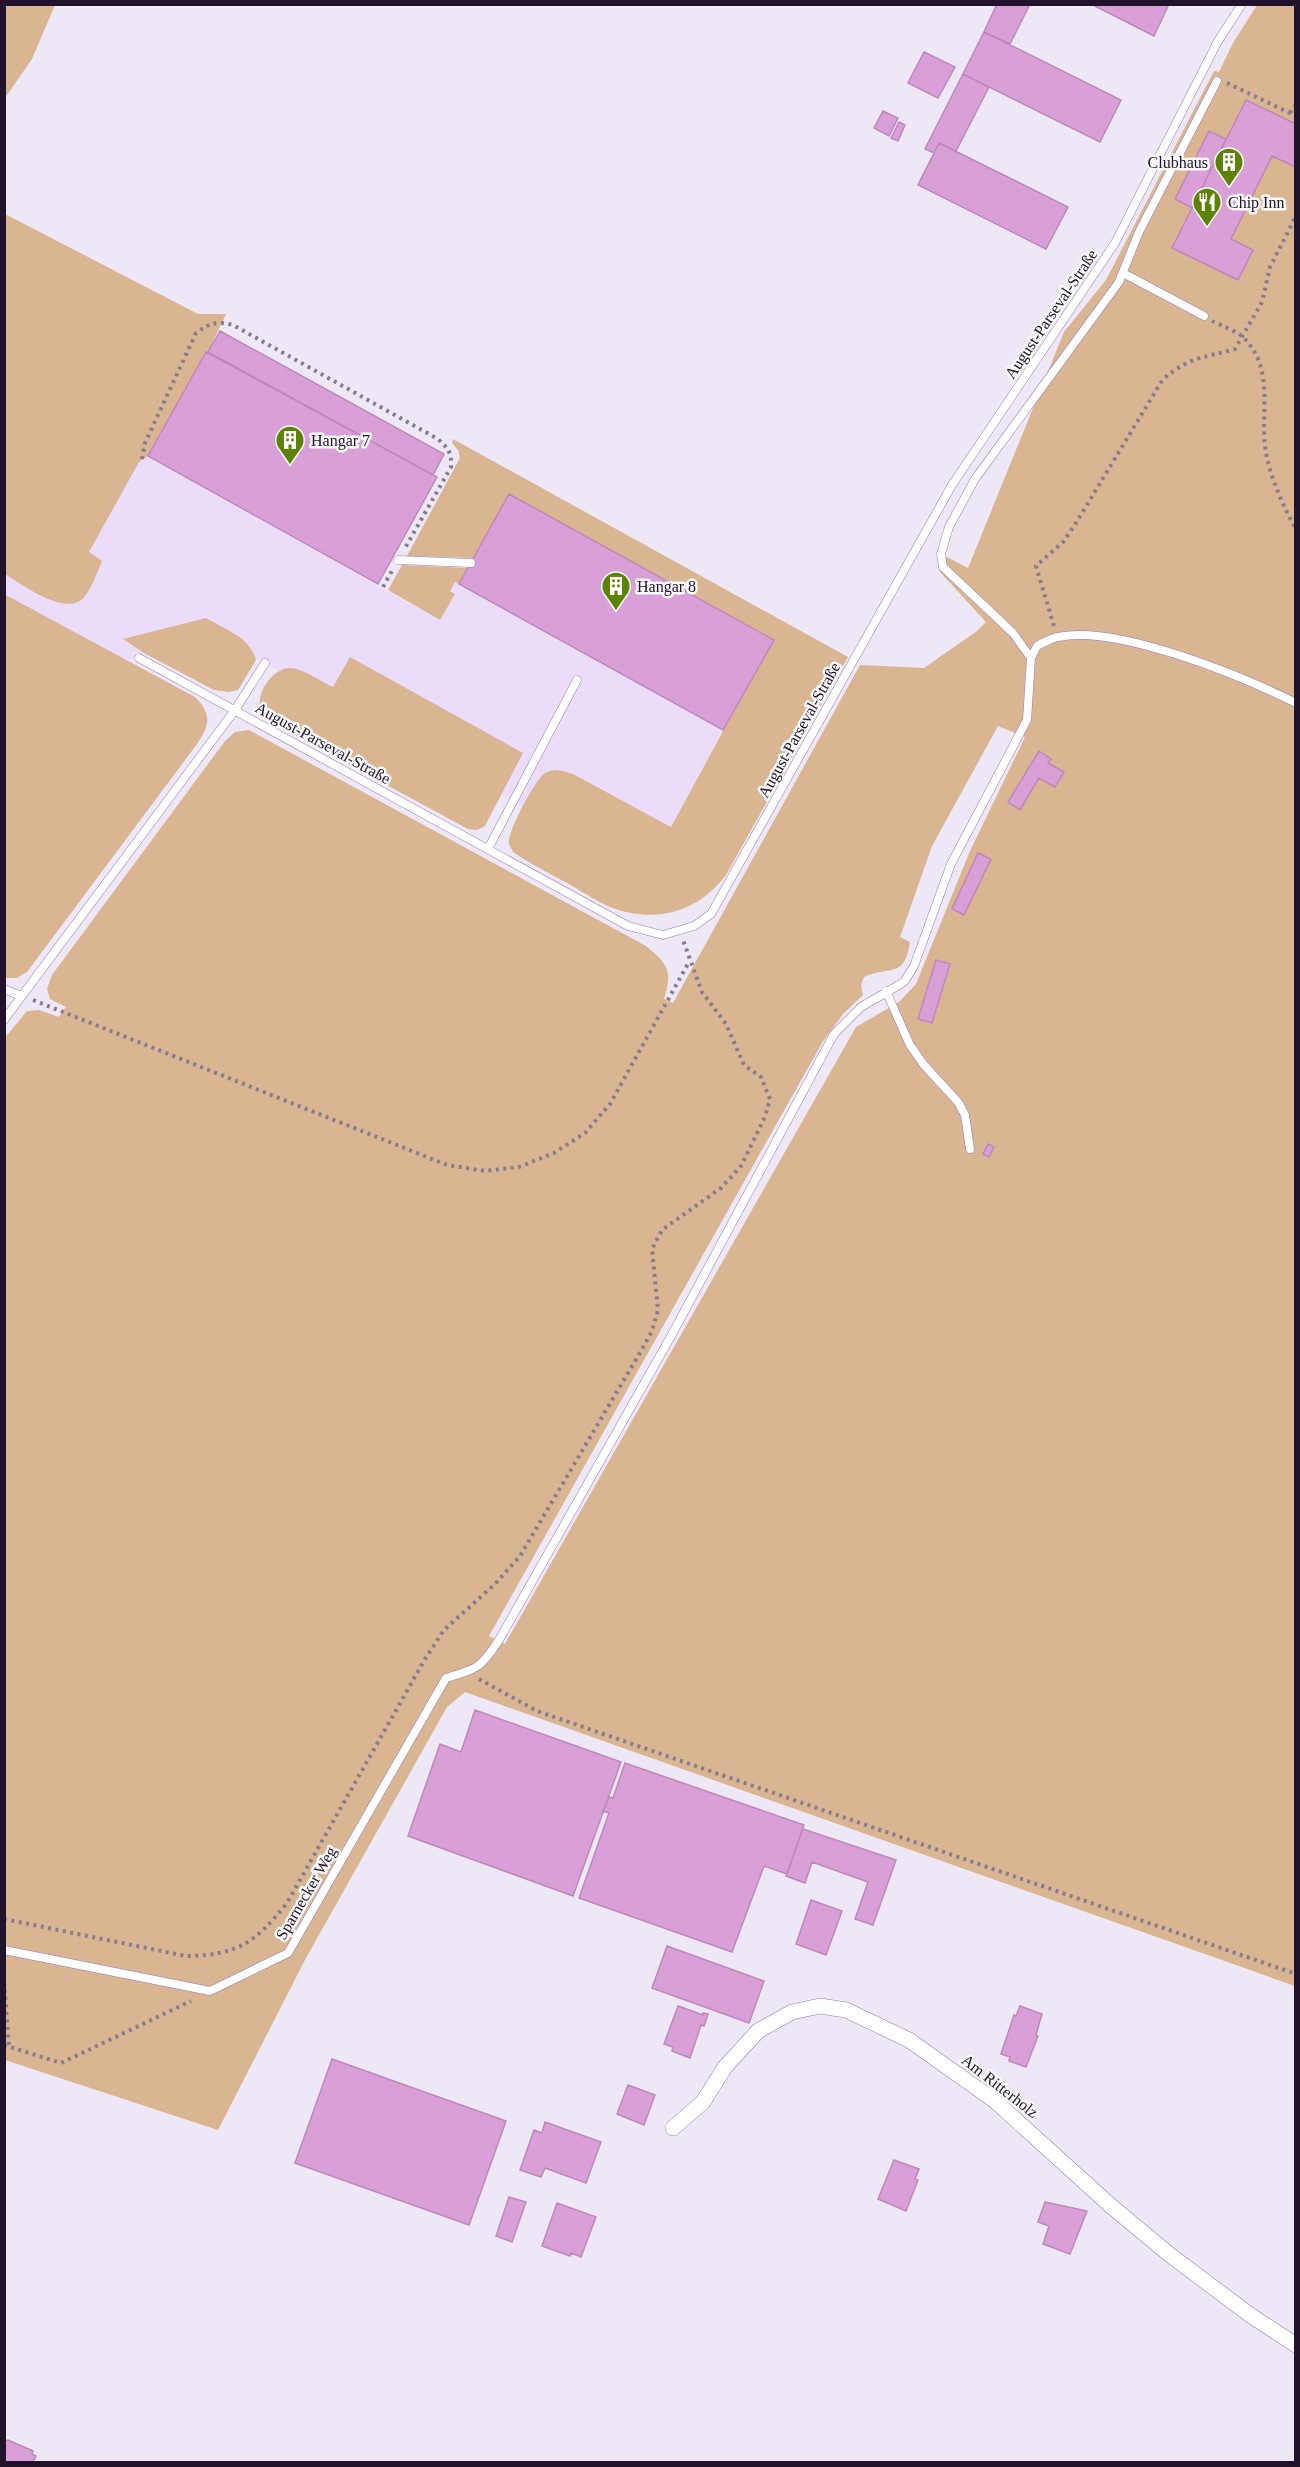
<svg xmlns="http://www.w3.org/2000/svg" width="1300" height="2467" font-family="Georgia,serif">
<rect width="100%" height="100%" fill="#eee7f5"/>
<path fill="#ebddfa" d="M4,214L198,314H226L208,352L148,456L439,620L455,594L450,591L455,582L723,730L671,827L573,774L556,769L534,785L523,807L502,794L523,752L332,700L223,640L125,661L5,654Z"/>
<path fill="#d9b591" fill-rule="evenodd" d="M5,4L55,5L32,59L5,98Z
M1257,5H1295V1986L465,1692L447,1707L306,1958L218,2130L5,2060L4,1039L27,1011L39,1010L59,1017L66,1007L50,999L47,989L52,975L225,741L235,732L249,730L646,946C668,964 673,971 664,999L673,1003L860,665L924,668L977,631L986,622L940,572L941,554L968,568L1064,332L1106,280L1214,71L1219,72L1233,43ZM998,726L1025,737L970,851L916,984L899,1002L856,1027L505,1644L489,1636L822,1043L843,1014L863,995L861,985L864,977C892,965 904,979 910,942L900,937L932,846Z
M5,214L198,314H226L208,352L148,456L139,462L89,552L102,561C97,572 93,586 85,596C68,619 23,585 5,574Z
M453,439L848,657L726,875C697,913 655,924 610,907C596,901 583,892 569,884C550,874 531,864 513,852C512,849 509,846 509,843C507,832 536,778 545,773C556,767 563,771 573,774L671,827L773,639L509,494L473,558L407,556L460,458L458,450L452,443Z
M402,565L468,568L459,584L455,582L450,591L455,594L440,620L388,590Z
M4,594L195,697C212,714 210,725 197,744L27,972L17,978H4Z
M206,618C226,630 250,637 256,660L238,690L228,692L214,690L144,653L123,639Z
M350,657L523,753L485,826L477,830L468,829L272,723C269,720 264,717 262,713C253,696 272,668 290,668C304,669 320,681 333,687Z"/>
<path fill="#d8a0d6" stroke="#be88bc" stroke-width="1.5" d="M997,4H1030L1010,44L984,32Z
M1091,4H1169L1154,36Z
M984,32L1121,100L1100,142L963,74Z
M924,52L955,67L938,98L908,83Z
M963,74L989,87L956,151L939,143L934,153L925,149Z
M1246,100L1296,124V167L1272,156L1231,239L1253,250L1238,280L1172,248Z
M883,111L898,118L889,136L874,128Z
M899,122L905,125L898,141L891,138Z
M1209,131L1226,139L1192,208L1175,199Z
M939,143L1068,207L1046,249L918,185Z
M220,331L444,454L433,475L208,352Z
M206,352L437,477L378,584L148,456Z
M509,494L774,640L723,730L459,584Z
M1039,751L1051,759L1048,763L1064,772L1055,787L1039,778L1020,810L1008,802Z
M978,853L991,859L964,915L952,909Z
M936,960L950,964L932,1023L918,1019Z
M988,1144L994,1147L989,1157L983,1154Z
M475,1710L621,1762L573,1896L408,1836L440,1744L461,1752Z
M625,1763L804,1825L787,1874L764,1866L732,1952L579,1898L609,1813L603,1811L609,1797L613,1798Z
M803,1829L896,1860L873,1925L855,1919L868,1882L812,1862L805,1883L786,1876Z
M811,1900L842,1911L826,1955L796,1944Z
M667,1946L764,1981L749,2023L652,1988Z
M678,2006L703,2015V2013L708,2014L704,2026L701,2025L690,2058L672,2051L673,2047L664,2044Z
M1020,2006L1042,2014L1036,2035L1038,2036L1026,2067L1009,2061L1010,2057L1001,2054L1014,2015L1016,2016Z
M332,2059L506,2121L469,2225L295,2163Z
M628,2085L655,2095L644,2125L617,2114Z
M545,2122L601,2142L586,2183L545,2168L541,2177L520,2170L534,2130L542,2133Z
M894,2160L919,2169L915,2179L918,2180L906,2211L878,2199Z
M509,2197L526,2202L512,2242L496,2236Z
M1045,2202L1087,2211L1070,2254L1043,2244L1049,2226L1038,2222Z
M557,2203L596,2217L581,2257L571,2253L570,2256L542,2246Z
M8,2440L33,2451L32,2454L36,2456L33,2462H4V2441Z"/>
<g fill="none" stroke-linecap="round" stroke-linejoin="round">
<g stroke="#9979b7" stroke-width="9">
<path id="service" d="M1123,273L1204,316
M398,560L471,563
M139,658L628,926L663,935L694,926L711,914L952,485L1115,243L1218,41L1242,4
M1031,658L1013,633L943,567L941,554L949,527L975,479L1119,282L1139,232L1217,81
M488,849L577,680
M4,989L21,996
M886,991L910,1045L924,1065L958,1102L965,1115L970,1149
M4,1020L235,710L265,663
M4,1950L210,1991L288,1953L446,1678C477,1669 481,1668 499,1640L670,1338L834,1034L861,1007L904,982L914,966L951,864L1027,720L1031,658L1037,646C1043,643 1051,638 1058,637C1116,624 1242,676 1296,703"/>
</g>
<g stroke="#9979b7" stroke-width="16">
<path id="minor" d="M673,2128L703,2102L725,2067L758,2031L792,2012L820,2006L846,2010L909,2040L995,2101L1111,2206L1170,2255L1250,2315L1296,2345"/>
</g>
<path stroke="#877d90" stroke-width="4" stroke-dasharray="3 4.5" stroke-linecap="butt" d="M1227,83L1296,116
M1290,113L1296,104
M1212,321C1222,326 1237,331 1244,338C1276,371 1259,414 1266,453C1271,479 1283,506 1296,529
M142,459L145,443L196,333C210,323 216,321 233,325L438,439C448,448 452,453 451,467L404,550
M383,587L393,569
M1054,626L1036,566L1063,542L1076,523L1163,379C1193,355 1201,359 1235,349L1262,302L1270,267L1296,216
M33,1000L447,1165L485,1171L519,1167L554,1153L585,1133L610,1104L689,962
M479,1679L537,1711L1296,1974
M4,1919L186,1956C238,1955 255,1943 287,1903L425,1659L444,1630L495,1584L520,1556L641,1351L652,1331L658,1310L652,1249L662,1230L721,1188L741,1166L765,1117L770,1099L761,1077L744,1065L726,1024L702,992L683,940
M4,1982L9,2046
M4,2045L61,2063L191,2001"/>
<use href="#service" stroke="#fff" stroke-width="8"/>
<use href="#minor" stroke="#fff" stroke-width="15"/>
</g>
<defs>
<g id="building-pin" transform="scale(1.5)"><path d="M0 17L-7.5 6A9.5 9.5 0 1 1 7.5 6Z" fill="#5d8306" stroke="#f8f8f8"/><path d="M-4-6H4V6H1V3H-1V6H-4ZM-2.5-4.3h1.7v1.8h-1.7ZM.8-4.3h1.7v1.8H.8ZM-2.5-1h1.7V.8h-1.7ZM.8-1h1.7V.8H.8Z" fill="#fff"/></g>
<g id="restaurant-pin" transform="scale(1.5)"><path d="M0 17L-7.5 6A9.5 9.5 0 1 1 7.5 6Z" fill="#5d8306" stroke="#f8f8f8"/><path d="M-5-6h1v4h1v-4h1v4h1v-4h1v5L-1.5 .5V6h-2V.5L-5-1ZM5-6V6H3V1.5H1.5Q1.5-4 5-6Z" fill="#fff"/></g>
</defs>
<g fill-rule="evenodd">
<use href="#building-pin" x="1229" y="162"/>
<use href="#restaurant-pin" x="1207" y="202"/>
<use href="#building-pin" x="290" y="440"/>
<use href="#building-pin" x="616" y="586"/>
</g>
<g text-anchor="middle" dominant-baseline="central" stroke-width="5" stroke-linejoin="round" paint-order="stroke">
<g font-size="16" fill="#20132b" stroke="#f8f8f8" text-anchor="start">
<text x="1208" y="162" text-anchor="end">Clubhaus</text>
<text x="1228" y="202">Chip Inn</text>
<text x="311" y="440">Hangar 7</text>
<text x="637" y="586">Hangar 8</text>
</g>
<g font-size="16" fill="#20132b" stroke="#f8f8f8">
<text transform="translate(1051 314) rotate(-56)">August-Parseval-Straße</text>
<text transform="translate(799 730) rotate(-61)">August-Parseval-Straße</text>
<text transform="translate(323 743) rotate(29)">August-Parseval-Straße</text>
<text transform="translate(306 1893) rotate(-60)">Sparnecker Weg</text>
<text transform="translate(1000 2086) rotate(38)">Am Ritterholz</text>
</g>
</g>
<rect width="1300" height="2467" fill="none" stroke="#20132b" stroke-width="12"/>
</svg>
